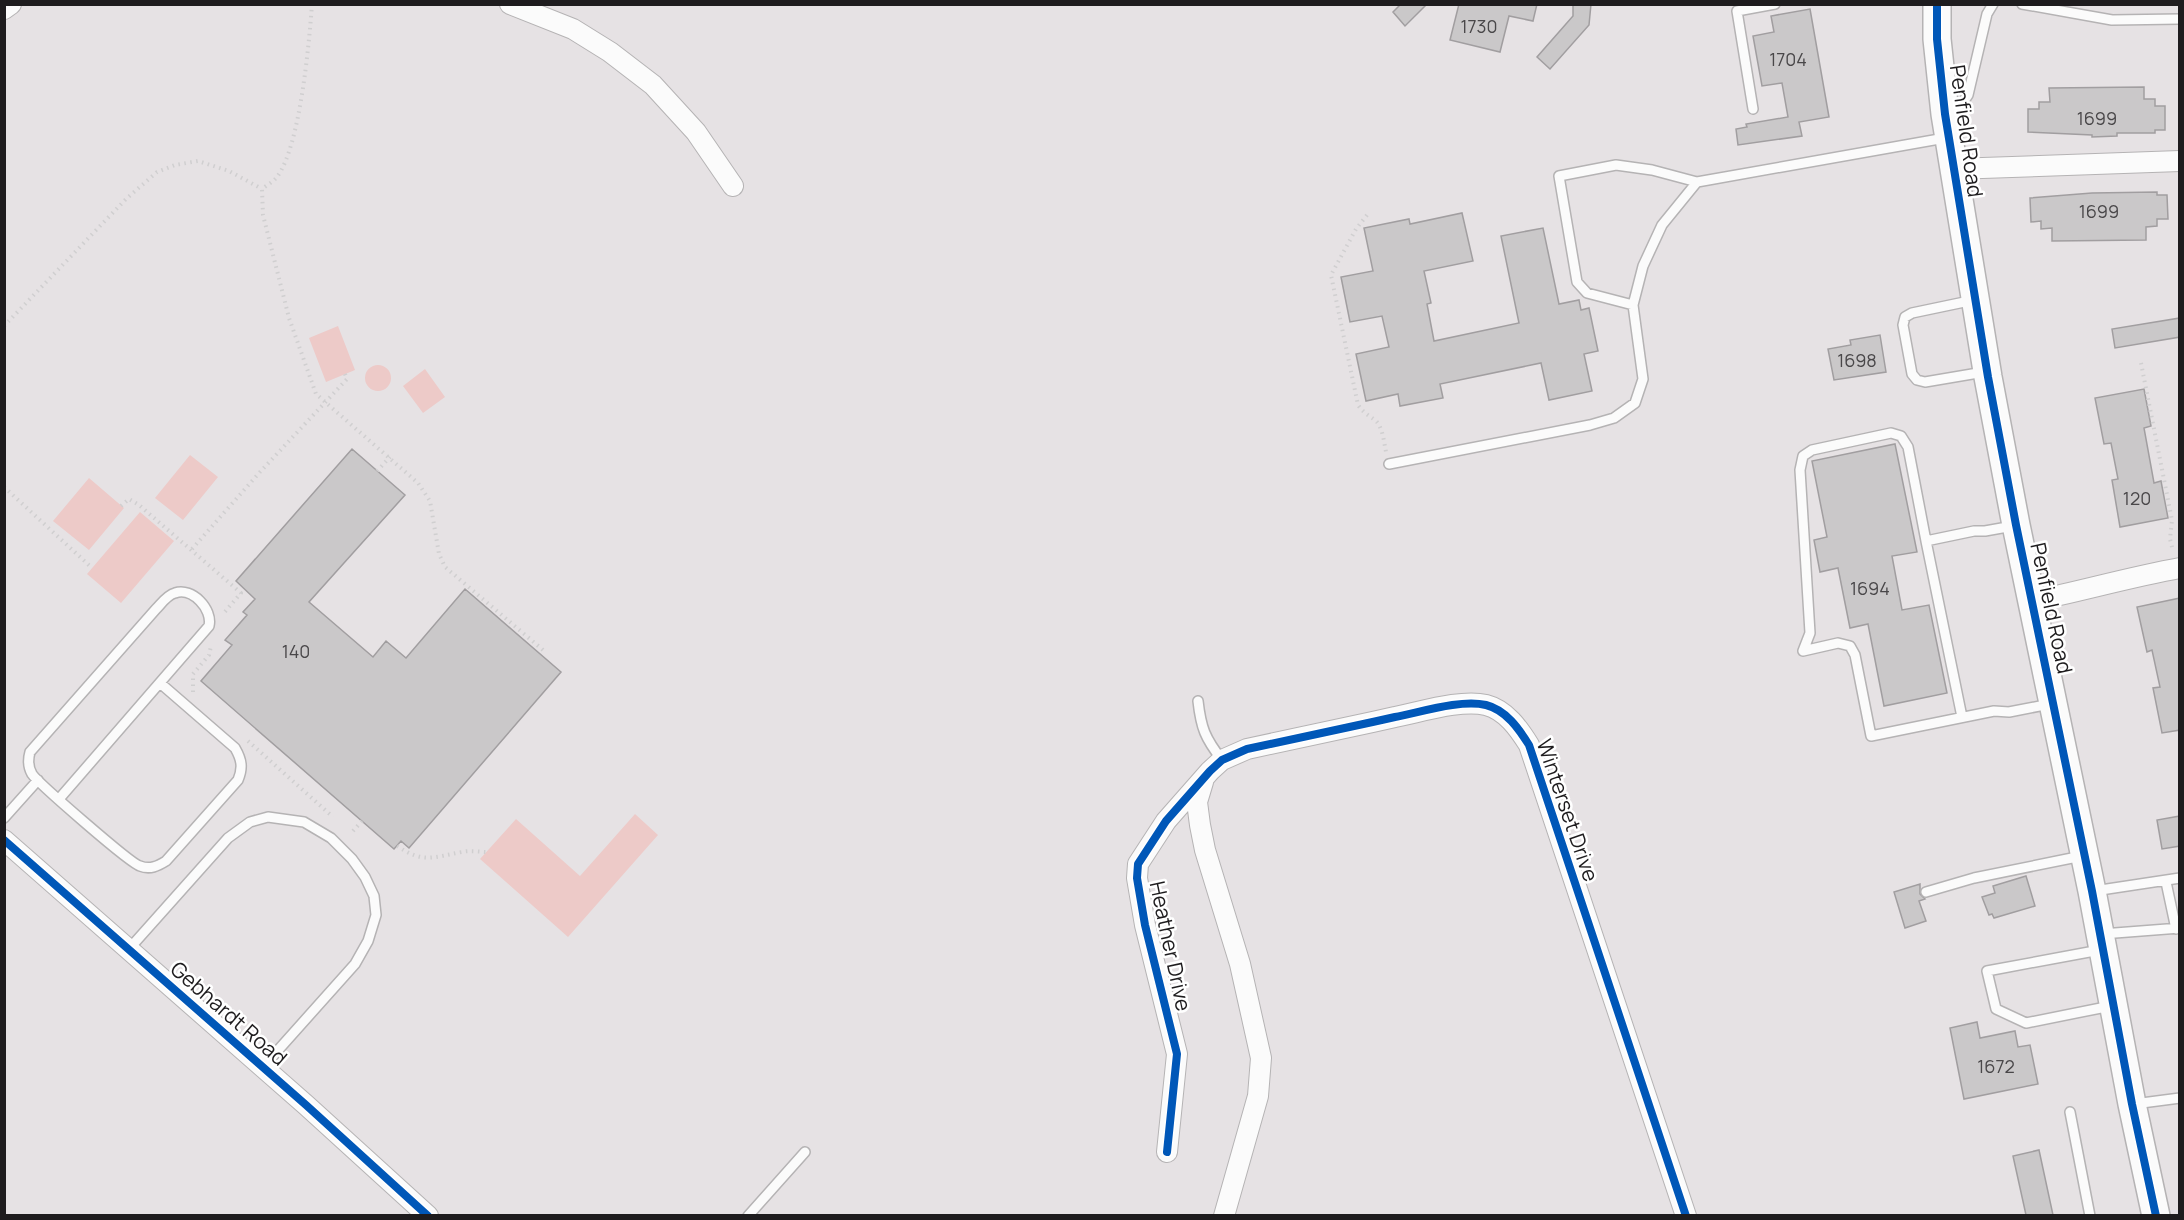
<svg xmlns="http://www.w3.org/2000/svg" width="2184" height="1220" font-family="Manrope,sans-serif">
<rect width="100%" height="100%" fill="#e6e2e4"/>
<path fill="#edcac8" d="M338,326L355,370L326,382L309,338Z
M365 378a13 13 0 1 1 26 0a13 13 0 1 1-26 0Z
M425,369L445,397L423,413L403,386Z
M190,455L218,477L183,520L155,498Z
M89,478L124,508L89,550L53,521Z
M140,512L174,541L121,603L87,574Z
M635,814L658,835L568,937L480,859L516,819L580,876Z"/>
<path fill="#cac8c9" stroke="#a19ea0" stroke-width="1.5" d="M1401,4H1427L1405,26L1393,12Z
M1459,4H1537L1533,21L1509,16L1500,52L1450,40Z
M1573,4H1591L1589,25L1550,69L1537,57L1573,16Z
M1810,9L1829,117L1799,122L1802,136L1738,145L1736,129L1747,127L1746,124L1788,117L1782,83L1762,86L1753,36L1774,32L1771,16Z
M2144,87V99H2155V106H2165V130H2155V133H2117V136L2092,137V135L2028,132V109H2039V102H2050L2049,88Z
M2157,192V195H2167L2168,219H2157V226L2146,227V240L2052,241V228L2041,229V221L2031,222L2030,198L2092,193Z
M1462,213L1473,261L1424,271L1431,303L1427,304L1434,341L1519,323L1501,236L1543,228L1559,304L1579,300L1581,310L1589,308L1598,351L1584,354L1592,391L1549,400L1541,363L1440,384L1443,398L1400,406L1398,394L1366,401L1356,354L1389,347L1382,316L1350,322L1341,277L1373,271L1364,228L1409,219L1410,224Z
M2180,318V337L2115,348L2112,329Z
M1880,335L1886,372L1834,380L1828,349L1851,345L1850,340Z
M2144,389L2151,426L2144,428L2154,483L2161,481L2168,518L2120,527L2112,480L2118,479L2111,443L2104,444L2095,398Z
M1895,444L1917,552L1892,556L1902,610L1929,605L1947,693L1884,706L1868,624L1850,628L1838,568L1820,572L1814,540L1827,537L1812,461Z
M352,449L405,495L309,602L373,657L386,641L406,658L465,589L561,672L409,848L401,841L394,849L201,681L232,645L225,640L247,615L243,612L255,599L236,581Z
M2180,598V730L2162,733L2153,688L2160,687L2152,650L2147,652L2137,607Z
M2180,816V846L2162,849L2157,820Z
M2026,876L2035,906L1994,918L1992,914L1989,915L1982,897L1995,893L1993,886Z
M1920,884V894L1925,899L1919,901L1926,921L1905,928L1894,892Z
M1977,1022L1980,1038L2015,1031L2018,1047L2030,1045L2038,1084L1964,1099L1950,1028Z
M2039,1150L2053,1215H2026L2013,1156Z"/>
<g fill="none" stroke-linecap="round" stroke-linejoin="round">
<g stroke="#b5b3b4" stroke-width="12">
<path id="lane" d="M2022,4L2112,20L2180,19
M1753,109L1737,11L1775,4
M1949,111L1962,104L1968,95L1987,14L1993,4
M1974,300L1912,313L1905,317L1903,325L1912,374L1917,380L1925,382L1984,372
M1633,305L1587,293L1577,282L1559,176L1616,165L1652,170L1697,182
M1389,464L1590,425L1614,418L1635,403L1643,379L1633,305L1643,266L1662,225L1697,182L1945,138
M2013,526L1985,531H1974L1926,541L1908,447L1901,436L1891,433L1812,450L1803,456L1800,470L1810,633L1803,651L1838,643L1850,646L1855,655L1871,736L1994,711L2009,712L2050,704
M1926,541L1962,717
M1198,701C1201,728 1205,738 1222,760
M59,799L209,626C213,609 192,587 175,593C167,595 161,604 156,609L30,752C28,759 28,767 32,774C38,783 131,864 140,866C150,870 158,866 166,861L238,780C243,768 242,760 235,748L160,683
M4,818L38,780
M2166,882L2176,929
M2094,891L2180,878
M1926,892L1974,878L2082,856
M2102,934L2180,928
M129,949L228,838L250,822L268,817L304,822L331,838L352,859L365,877L374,896L376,915L368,941L355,964L263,1067
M2100,950L1987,971L1996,1009L2026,1023L2111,1006
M2134,1104L2180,1098
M2070,1112L2090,1216
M748,1216L805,1152"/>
</g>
<g stroke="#b5b3b4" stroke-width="22">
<path id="street" d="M510,4L573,29L610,52L653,85L696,132L733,186
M4,9L11,4
M1953,169L2180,161
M2033,601C2082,591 2130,577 2180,568
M1203,782L1197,802L1200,825L1205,850L1240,964L1261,1058L1258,1096L1224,1216
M4,840L306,1105L428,1216
M1167,1152L1177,1054L1145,925L1137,878L1138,864L1166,821L1210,771L1222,760L1247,749C1297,738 1346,728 1395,717C1421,712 1461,699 1486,705C1506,710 1519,729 1529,745L1686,1216"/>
</g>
<g stroke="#b5b3b4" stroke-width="30">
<path id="secondary" d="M1937,4V39L1945,114L1988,377L2016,525L2092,891L2132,1104L2156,1216"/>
</g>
<path stroke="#d0cfd0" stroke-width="4" stroke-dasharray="1.5 4.5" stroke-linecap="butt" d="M312,4C309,45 300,146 277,177C273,182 267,185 262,189L263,215L289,318L316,394L418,483L430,501L439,554L445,567L543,650
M1367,215L1356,229L1331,275L1358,405C1365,415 1371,416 1377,422C1383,430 1384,442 1386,452
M4,326L126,199L157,172L175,165L198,161L229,171L262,189
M2141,363L2172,520L2170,539L2173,551
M377,471L390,457
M4,487L91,567
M121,506L129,499L139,505L241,593L223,614
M192,549L260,472L347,379L345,374
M193,692V674L209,655L211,646
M248,741L333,817
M353,831L362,821
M397,846C424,864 433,857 462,852C470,850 479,852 487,852"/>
<use href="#lane" stroke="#fbfbfb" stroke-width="9"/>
<use href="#street" stroke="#fbfbfb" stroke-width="20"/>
<use href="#secondary" stroke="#fbfbfb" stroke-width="27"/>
<g stroke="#fff" stroke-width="11">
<path id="cycleway" d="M1937,4V39L1945,114L1988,377L2016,525L2092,891L2132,1104L2156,1216
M4,840L306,1105L428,1216
M1167,1152L1177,1054L1145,925L1137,878L1138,864L1166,821L1210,771L1222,760L1247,749C1297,738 1346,728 1395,717C1421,712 1461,699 1486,705C1506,710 1519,729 1529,745L1686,1216"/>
</g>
<use href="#cycleway" stroke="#0057b8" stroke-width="8"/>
</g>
<g text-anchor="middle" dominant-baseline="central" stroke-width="5" stroke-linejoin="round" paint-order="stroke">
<g font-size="18" fill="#494749">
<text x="1479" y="26">1730</text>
<text x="1788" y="59">1704</text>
<text x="2097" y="118">1699</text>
<text x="2099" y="211">1699</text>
<text x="1857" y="360">1698</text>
<text x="2137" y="498">120</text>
<text x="1870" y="588">1694</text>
<text x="296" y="651">140</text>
<text x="1996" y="1066">1672</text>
</g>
<g font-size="21" fill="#1e1c1e" stroke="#fff">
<text transform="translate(1967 131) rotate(82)">Penfield Road</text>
<text transform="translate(2052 608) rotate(78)">Penfield Road</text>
<text transform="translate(1568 810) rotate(71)">Winterset Drive</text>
<text transform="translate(1171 946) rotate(78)">Heather Drive</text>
<text transform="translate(229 1013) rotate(41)">Gebhardt Road</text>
</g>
</g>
<rect width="2184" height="1220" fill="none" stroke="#1e1c1e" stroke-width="12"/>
</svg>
